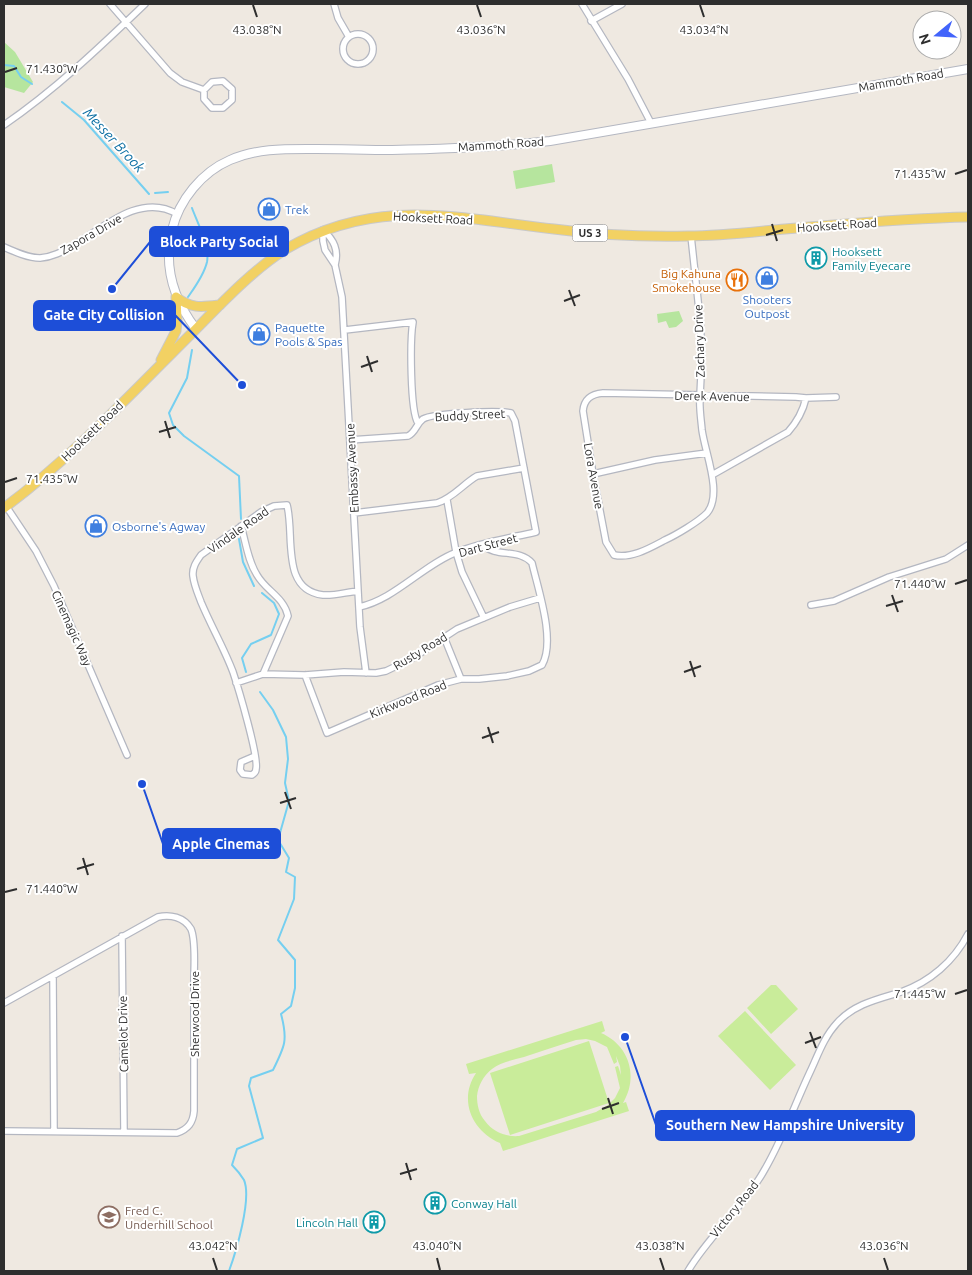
<svg xmlns="http://www.w3.org/2000/svg" width="972" height="1275" font-family="Ubuntu,sans-serif">
<rect width="100%" height="100%" fill="#efe9e1"/>
<path fill="#b6e59e" d="M4,42L15,52L33,82L24,93L4,87Z
M552,164L555,182L516,189L513,171Z
M679,311L683,321L676,327L669,328L666,321L658,323L657,314Z"/>
<path fill="#c9ec9a" fill-rule="evenodd" d="M771,985H776L798,1009L771,1034L747,1008Z
M745,1011L796,1065L770,1090L718,1036Z
M602,1021L605,1031L601,1033C629,1045 639,1076 623,1103L626,1102L629,1111L503,1151L500,1143C472,1131 458,1100 476,1073L469,1074L466,1064ZM586,1039L595,1041L607,1047L614,1064L617,1062L616,1056L620,1066L621,1075L618,1066L615,1067L620,1088L615,1098L608,1105L596,1112L519,1136C506,1137 493,1132 485,1121C479,1114 477,1105 477,1096C478,1086 483,1076 492,1069C501,1062 513,1060 524,1057C541,1051 558,1046 576,1040Z
M589,1041L609,1103L510,1135L490,1073Z"/>
<g fill="none" stroke-linecap="round" stroke-linejoin="round">
<path stroke="#75cff0" stroke-width="2" d="M4,65L14,66L21,77L32,84
M62,102L84,120L149,194
M155,193L168,192
M188,297C195,287 204,275 207,262C210,246 197,222 192,208
M192,350L187,378L169,413L173,425L184,436L239,476L241,519
M239,539L243,562L254,586
M246,672L242,658L251,644L271,635L279,614L274,603L262,593
M229,1271C236,1252 252,1199 244,1180C241,1175 236,1169 232,1165L237,1149L263,1138L249,1086L251,1078L273,1070C285,1046 288,1040 281,1014L291,1006L295,988V960L278,940L294,899L295,877L286,872L289,858L278,840L289,801L285,783L288,759L286,737L273,710L260,692"/>
<g stroke="#b4b7c1" stroke-width="8">
<path id="minor" d="M110,4L170,73L182,82L204,90L212,82L223,81L232,89V100L223,108H212L204,99V90
M334,4L338,18L349,37
M582,4L628,79L651,123
M591,21L622,4
M343 49a15 15 0 1 1 30 0a15 15 0 1 1-30 0Z
M4,125C55,90 100,47 145,4
M323,230V241L325,250L335,265L342,297L360,627L366,673
M323,230C334,240 339,250 335,265
M691,236L700,319L702,356L700,395C699,407 701,419 702,430C705,453 723,494 707,513C698,522 676,535 665,540C650,548 631,559 614,555L606,542L593,474L583,411C584,399 591,394 603,393L796,397L806,398L836,397
M4,247C15,252 28,258 40,258C54,257 65,250 76,244C106,225 142,193 177,214
M345,330L413,322C410,339 410,411 418,423
M350,440L408,436C416,432 416,424 423,419C433,413 498,410 511,413L515,421L536,532C510,538 482,542 457,552C423,565 394,600 359,607
M593,474L655,460L707,453
M712,475L788,432C796,423 803,411 806,398
M447,500L456,552L462,572L484,618
M6,506L36,551L54,586L127,755
M354,513L437,503C453,498 463,484 477,476L524,468
M241,526C246,543 248,561 257,575C266,591 284,597 288,616L263,674
M811,605L834,601L889,577L946,559L968,545
M444,637L461,679
M305,675L327,733L438,685L461,679H479L507,676L529,671L542,665C556,641 538,589 532,563C519,548 497,558 483,545
M236,683L263,674L305,675L344,672L376,673L386,671L413,658L457,629L510,607L540,598
M255,756L241,762L240,770L243,774L252,775C254,773 256,773 256,769C259,757 238,687 233,672C224,648 211,626 201,602C198,594 194,585 193,576C192,568 196,562 201,555L261,512L274,506L287,505C295,535 280,590 323,595C334,596 347,592 358,591
M122,936L124,1132
M53,976L54,1131
M4,1003L158,917C170,914 184,917 191,929C196,941 194,966 194,979C194,1023 194,1067 194,1111C193,1123 188,1129 177,1133L4,1131
M688,1271C710,1234 744,1207 765,1169C783,1138 795,1104 810,1072C818,1055 824,1037 837,1023C854,1004 878,999 901,992C930,982 954,961 968,934"/>
</g>
<g stroke="#b4b7c1" stroke-width="10">
<path id="secondary" d="M196,329C174,300 163,267 172,230C179,200 202,172 230,160C257,148 287,149 316,149C341,149 366,150 392,150C445,149 498,147 550,141L968,69"/>
</g>
<g stroke="#c9c9c9" stroke-width="11">
<path id="primary" d="M176,297C191,309 202,307 220,305
M161,360L176,331L177,321L176,297
M4,508C72,457 130,395 190,335C218,307 252,270 286,249C376,196 456,218 554,229C599,235 643,237 688,236C721,236 753,232 785,229C846,224 907,218 968,217"/>
</g>
<use href="#minor" stroke="#fff" stroke-width="5.5"/>
<use href="#secondary" stroke="#fff" stroke-width="8"/>
<use href="#primary" stroke="#f2d163" stroke-width="9"/>
</g>
<path fill="none" stroke="#2e2e2e" stroke-width="2" d="M253,5L257,17M477,5L481,17M700,5L704,17M5,72L17,68M955,174L967,170M772,224L777,241M766,235L783,230M569,290L575,306M564,301L580,295M367,356L372,372M361,367L378,361M165,421L170,438M159,432L176,427M5,482L17,478M955,584L967,580M892,595L898,612M886,606L903,601M690,661L695,677M684,672L701,666M488,727L493,743M482,738L499,732M285,792L291,809M280,803L296,798M83,858L88,875M77,869L94,864M5,892L17,889M955,994L967,990M810,1032L816,1048M805,1043L821,1037M608,1098L613,1114M602,1109L619,1103M406,1163L411,1180M400,1174L417,1169M213,1258L217,1270M437,1258L440,1270M660,1258L664,1270M884,1258L888,1270"/>
<defs>
<g id="shop-ring" transform="scale(1.125)"><circle r="9.5" fill="#fff" stroke="#3f7fe0" stroke-width="1.5"/><path d="M-5-2.5h2.3a2.7 3.5 0 0 1 5.4 0H5L5.5 6h-11ZM-1.5-2.5h3a1.5 2.3 0 0 0-3 0Z" fill="#3f7fe0"/></g>
<g id="building-ring" transform="scale(1.125)"><circle r="9.5" fill="#fff" stroke="#0f9aa8" stroke-width="1.5"/><path d="M-4-6H4V6H1V3H-1V6H-4ZM-2.5-4.3h1.7v1.8h-1.7ZM.8-4.3h1.7v1.8H.8ZM-2.5-1h1.7V.8h-1.7ZM.8-1h1.7V.8H.8Z" fill="#0f9aa8"/></g>
<g id="restaurant-ring" transform="scale(1.125)"><circle r="9.5" fill="#fff" stroke="#e8710a" stroke-width="1.5"/><path d="M-5-6h1v4h1v-4h1v4h1v-4h1v5L-1.5 .5V6h-2V.5L-5-1ZM5-6V6H3V1.5H1.5Q1.5-4 5-6Z" fill="#e8710a"/></g>
<g id="school-ring" transform="scale(1.125)"><circle r="9.5" fill="#fff" stroke="#8d6e63" stroke-width="1.5"/><path d="M0-5L7-2L0 1L-7-2ZM-4 1L0 2.5L4 1V4Q0 6-4 4Z" fill="#8d6e63"/></g>
</defs>
<g fill-rule="evenodd">
<use href="#shop-ring" x="269" y="209"/>
<use href="#building-ring" x="816" y="258"/>
<use href="#shop-ring" x="767" y="278"/>
<use href="#restaurant-ring" x="737" y="280"/>
<use href="#shop-ring" x="259" y="334"/>
<use href="#shop-ring" x="96" y="526"/>
<use href="#building-ring" x="435" y="1203"/>
<use href="#school-ring" x="109" y="1217"/>
<use href="#building-ring" x="374" y="1222"/>
</g>
<g text-anchor="middle" dominant-baseline="central" stroke-width="4" stroke-linejoin="round" paint-order="stroke">
<rect fill="#fff" stroke="#6d6d6d" stroke-width="1" x="572.5" y="224.5" width="35" height="17" rx="4"/>
<g font-size="11" font-weight="bold" fill="#2e2e2e">
<text x="590" y="233">US 3</text>
</g>
<g font-size="12" fill="#2e2e2e" stroke="#fff">
<text transform="translate(901 80) rotate(-10)">Mammoth Road</text>
<text transform="translate(501 144) rotate(-4)">Mammoth Road</text>
<text transform="translate(433 218) rotate(3)">Hooksett Road</text>
<text transform="translate(837 225) rotate(-4)">Hooksett Road</text>
<text transform="translate(91 234) rotate(-30)">Zapora Drive</text>
<text transform="translate(699 341) rotate(-92)">Zachary Drive</text>
<text transform="translate(712 396) rotate(1)">Derek Avenue</text>
<text transform="translate(470 415) rotate(-3)">Buddy Street</text>
<text transform="translate(92 431) rotate(-44)">Hooksett Road</text>
<text transform="translate(352 468) rotate(-93)">Embassy Avenue</text>
<text transform="translate(594 476) rotate(80)">Lora Avenue</text>
<text transform="translate(238 530) rotate(-35)">Vindale Road</text>
<text transform="translate(488 545) rotate(-15)">Dart Street</text>
<text transform="translate(72 628) rotate(66)">Cinemagic Way</text>
<text transform="translate(420 651) rotate(-31)">Rusty Road</text>
<text transform="translate(408 699) rotate(-22)">Kirkwood Road</text>
<text transform="translate(194 1014) rotate(-90)">Sherwood Drive</text>
<text transform="translate(123 1034) rotate(-91)">Camelot Drive</text>
<text transform="translate(734 1209) rotate(-51)">Victory Road</text>
</g>
<g font-size="12" fill="#366cbe" stroke="#fff" text-anchor="start">
<text x="285" y="209">Trek</text>
<text x="767" y="299" text-anchor="middle">Shooters<tspan x="767" dy="14">Outpost</tspan></text>
<text x="275" y="327">Paquette<tspan x="275" dy="14">Pools &amp; Spas</tspan></text>
<text x="112" y="526">Osborne's Agway</text>
</g>
<g font-size="12" fill="#0d838f" stroke="#fff" text-anchor="start">
<text x="832" y="251">Hooksett<tspan x="832" dy="14">Family Eyecare</tspan></text>
<text x="451" y="1203">Conway Hall</text>
<text x="358" y="1222" text-anchor="end">Lincoln Hall</text>
</g>
<g font-size="12" fill="#c56008" stroke="#fff" text-anchor="end">
<text x="721" y="273">Big Kahuna<tspan x="721" dy="14">Smokehouse</tspan></text>
</g>
<g font-size="12" fill="#785e54" stroke="#fff" text-anchor="start">
<text x="125" y="1210">Fred C.<tspan x="125" dy="14">Underhill School</tspan></text>
</g>
<g font-size="14" font-style="italic" fill="#0d6fa3" stroke="#fff">
<text transform="translate(114 140) rotate(47)">Messer Brook</text>
</g>
</g>
<g font-size="12" text-anchor="middle" fill="#2e2e2e" stroke="#fff" stroke-width="4" stroke-linejoin="round" paint-order="stroke">
<text x="257" y="34">43.038°N</text>
<text x="481" y="34">43.036°N</text>
<text x="704" y="34">43.034°N</text>
<text x="52" y="73">71.430°W</text>
<text x="920" y="178">71.435°W</text>
<text x="52" y="483">71.435°W</text>
<text x="920" y="588">71.440°W</text>
<text x="52" y="893">71.440°W</text>
<text x="920" y="998">71.445°W</text>
<text x="213" y="1250">43.042°N</text>
<text x="437" y="1250">43.040°N</text>
<text x="660" y="1250">43.038°N</text>
<text x="884" y="1250">43.036°N</text>
</g>
<path fill="none" stroke="#1d4ed8" stroke-width="2" d="M112 289L150 242M242 385L175 315M142 784L163 844M625 1037L656 1125"/>
<g fill="#1d4ed8" stroke="#fff" stroke-width="2">
<circle cx="112" cy="289" r="5"/>
<circle cx="242" cy="385" r="5"/>
<circle cx="142" cy="784" r="5"/>
<circle cx="625" cy="1037" r="5"/>
</g>
<g fill="#1d4ed8" stroke="#1d4ed8" stroke-width="2">
<rect x="150" y="227" width="138" height="29" rx="5"/>
<rect x="34" y="301" width="141" height="29" rx="5"/>
<rect x="163" y="829" width="117" height="29" rx="5"/>
<rect x="656" y="1111" width="258" height="29" rx="5"/>
</g>
<g font-size="14" text-anchor="middle" font-weight="bold" fill="#fff">
<text x="219" y="247">Block Party Social</text>
<text x="104" y="320">Gate City Collision</text>
<text x="221" y="849">Apple Cinemas</text>
<text x="785" y="1130">Southern New Hampshire University</text>
</g>
<rect width="972" height="1275" fill="none" stroke="#2e2e2e" stroke-width="10"/>
<g transform="translate(937 35) rotate(252)"><circle r="24" fill="#ffffff" stroke="#ababab"/>
<path d="M0-4L9 19L0 12L-9 19Z" fill="#4264fb"/>
<text y="-8" font-size="14" font-weight="bold" text-anchor="middle" fill="#2e2e2e">N</text>
</g>
</svg>
